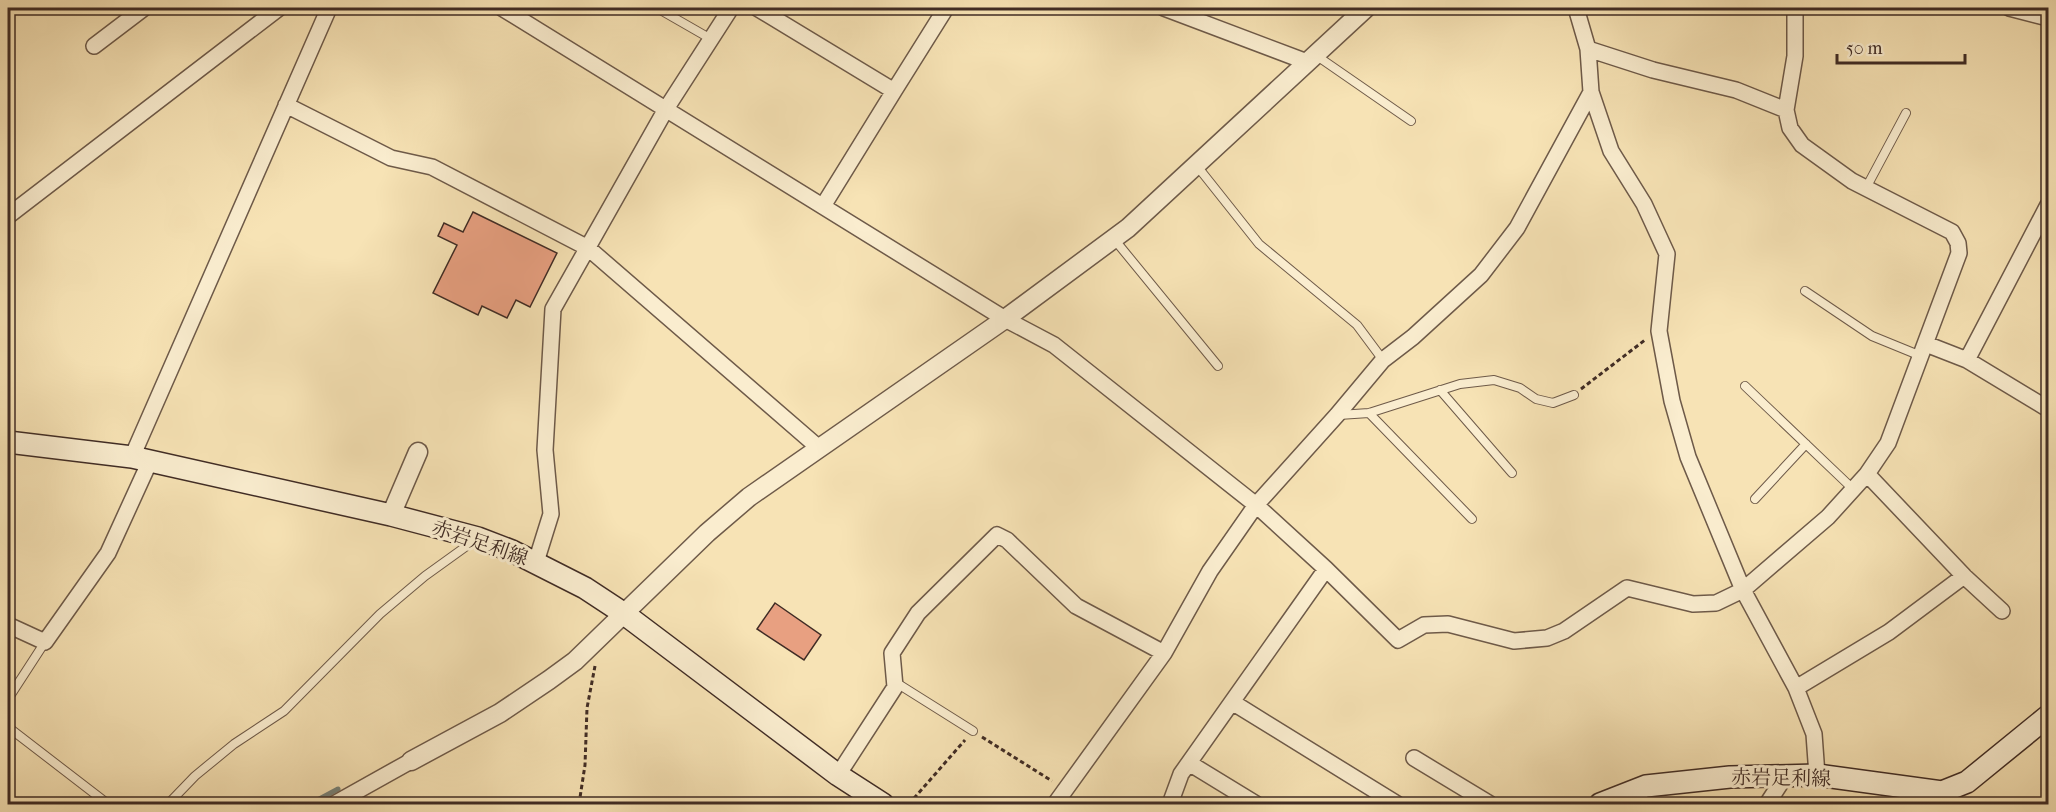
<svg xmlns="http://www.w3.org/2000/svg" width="2056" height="812" font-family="'IM FELL French Canon','Noto Serif JP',serif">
<rect width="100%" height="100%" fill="#f7e3b5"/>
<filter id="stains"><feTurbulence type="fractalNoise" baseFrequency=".00333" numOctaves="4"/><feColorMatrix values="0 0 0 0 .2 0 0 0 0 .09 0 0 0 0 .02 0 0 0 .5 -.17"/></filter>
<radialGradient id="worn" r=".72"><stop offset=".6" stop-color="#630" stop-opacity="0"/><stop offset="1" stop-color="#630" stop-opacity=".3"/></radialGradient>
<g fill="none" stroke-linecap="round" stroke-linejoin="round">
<path stroke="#78837a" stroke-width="5" d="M310,804L338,789"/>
</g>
<path fill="#e8a081" stroke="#402c25" stroke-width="1.5" d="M473,212L557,253L530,307L516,300L507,318L482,306L478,315L433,293L457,245L438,236L444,223L463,232Z
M775,603L821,635L804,660L757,629Z"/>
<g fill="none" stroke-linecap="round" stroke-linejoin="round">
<g stroke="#6e5a49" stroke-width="10">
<path id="service" d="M657,8L711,39
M1317,56L1411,121
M1197,166L1259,244L1357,325L1383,360
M1866,188L1906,113
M1114,239L1218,366
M1805,291L1872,336L1921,356
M1745,386L1853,489
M1440,390L1512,473
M1369,413L1472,519
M1339,415L1369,413L1460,384L1494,380L1520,388L1536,399L1553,403L1574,395
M1755,499L1806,444
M895,682L973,731
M8,699L45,642
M8,727L108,804
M168,804L195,776L234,744L284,711L380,614L425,576L475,540"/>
</g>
<g stroke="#6e5a49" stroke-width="18">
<path id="minor" d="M502,8L1005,319L1054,345L1256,505L1326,569L1398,640L1424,625L1448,624L1514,641L1547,638L1564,631L1627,588L1693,604L1716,603L1743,590L1828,517L1867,474L1888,443L1959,253L1958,243L1952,232L1852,181L1802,145L1790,128L1786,110L1795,56V8
M757,8L894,91L946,8
M1164,8L1307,62
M1576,8L1588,49L1591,92L1611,151L1644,204L1667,254L1659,331L1672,401L1688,457L1743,590L1796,688L1814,734L1817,775
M2009,8L2048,18
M94,46L144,8
M1588,49L1653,70L1736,90L1786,110
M286,105L391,158L432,167L588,248L819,448
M823,206L894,91
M8,216L279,8
M1926,344L1967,360L2048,409
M1967,360L2048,205
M132,457L329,8
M1867,474L1964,576
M536,562L551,514L545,450L553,309L666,109L731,8
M8,625L45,642L108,553L150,461
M1796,688L1889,632L1964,576L2002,611
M1232,702L1397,804
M1414,758L1490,804
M1189,763L1256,804
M838,775L895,687L892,653L918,613L997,535L1007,540L1076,606L1164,653
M334,804L411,761
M1055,804L1164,653L1210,571L1256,505L1337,415L1383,360L1413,337L1481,275L1517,228L1591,92
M1170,804L1181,774L1326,569
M1767,804L1786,775"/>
</g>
<g stroke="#6e5a49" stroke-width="21">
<path id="tertiary" d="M391,515L418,452
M411,761L500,713L549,680L575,661L707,533L749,497L1005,319L1128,228L1366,8"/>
</g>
<g stroke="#402c25" stroke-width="24">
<path id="secondary" d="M8,442L132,457L391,515L478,538L512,551L585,588L623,613L838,775L883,804
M1600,804L1646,786L1730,777L1817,775L1942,792L1967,782L2048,716"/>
</g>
<path stroke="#402c25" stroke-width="3" stroke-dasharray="4.5 3" stroke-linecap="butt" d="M1581,389L1645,340
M982,737L1052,781
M579,804L585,765L587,708L595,666
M909,804L965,740"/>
<use href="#service" stroke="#faedcf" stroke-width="8"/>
<use href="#minor" stroke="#faedcf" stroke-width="15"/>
<use href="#tertiary" stroke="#faedcf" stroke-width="18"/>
<use href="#secondary" stroke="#faedcf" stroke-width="21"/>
</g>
<g text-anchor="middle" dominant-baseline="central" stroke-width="6" stroke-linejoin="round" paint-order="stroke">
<g font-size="20" fill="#402c25" stroke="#faedcf">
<text transform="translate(480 543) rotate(19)">赤岩足利線</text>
<text transform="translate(1781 778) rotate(1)">赤岩足利線</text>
</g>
</g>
<rect width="2056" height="812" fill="none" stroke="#f7e3b5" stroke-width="30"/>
<rect x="9" y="9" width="2038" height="794" fill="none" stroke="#402c25" stroke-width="3"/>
<rect x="15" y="15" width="2026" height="782" fill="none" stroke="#402c25" stroke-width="1.5"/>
<path d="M1837 54v9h128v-9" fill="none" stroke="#402c25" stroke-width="3"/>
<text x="1846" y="54" font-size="18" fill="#402c25" stroke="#faedcf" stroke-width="4.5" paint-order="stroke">50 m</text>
<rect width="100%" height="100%" filter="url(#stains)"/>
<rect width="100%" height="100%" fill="url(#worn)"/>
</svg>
